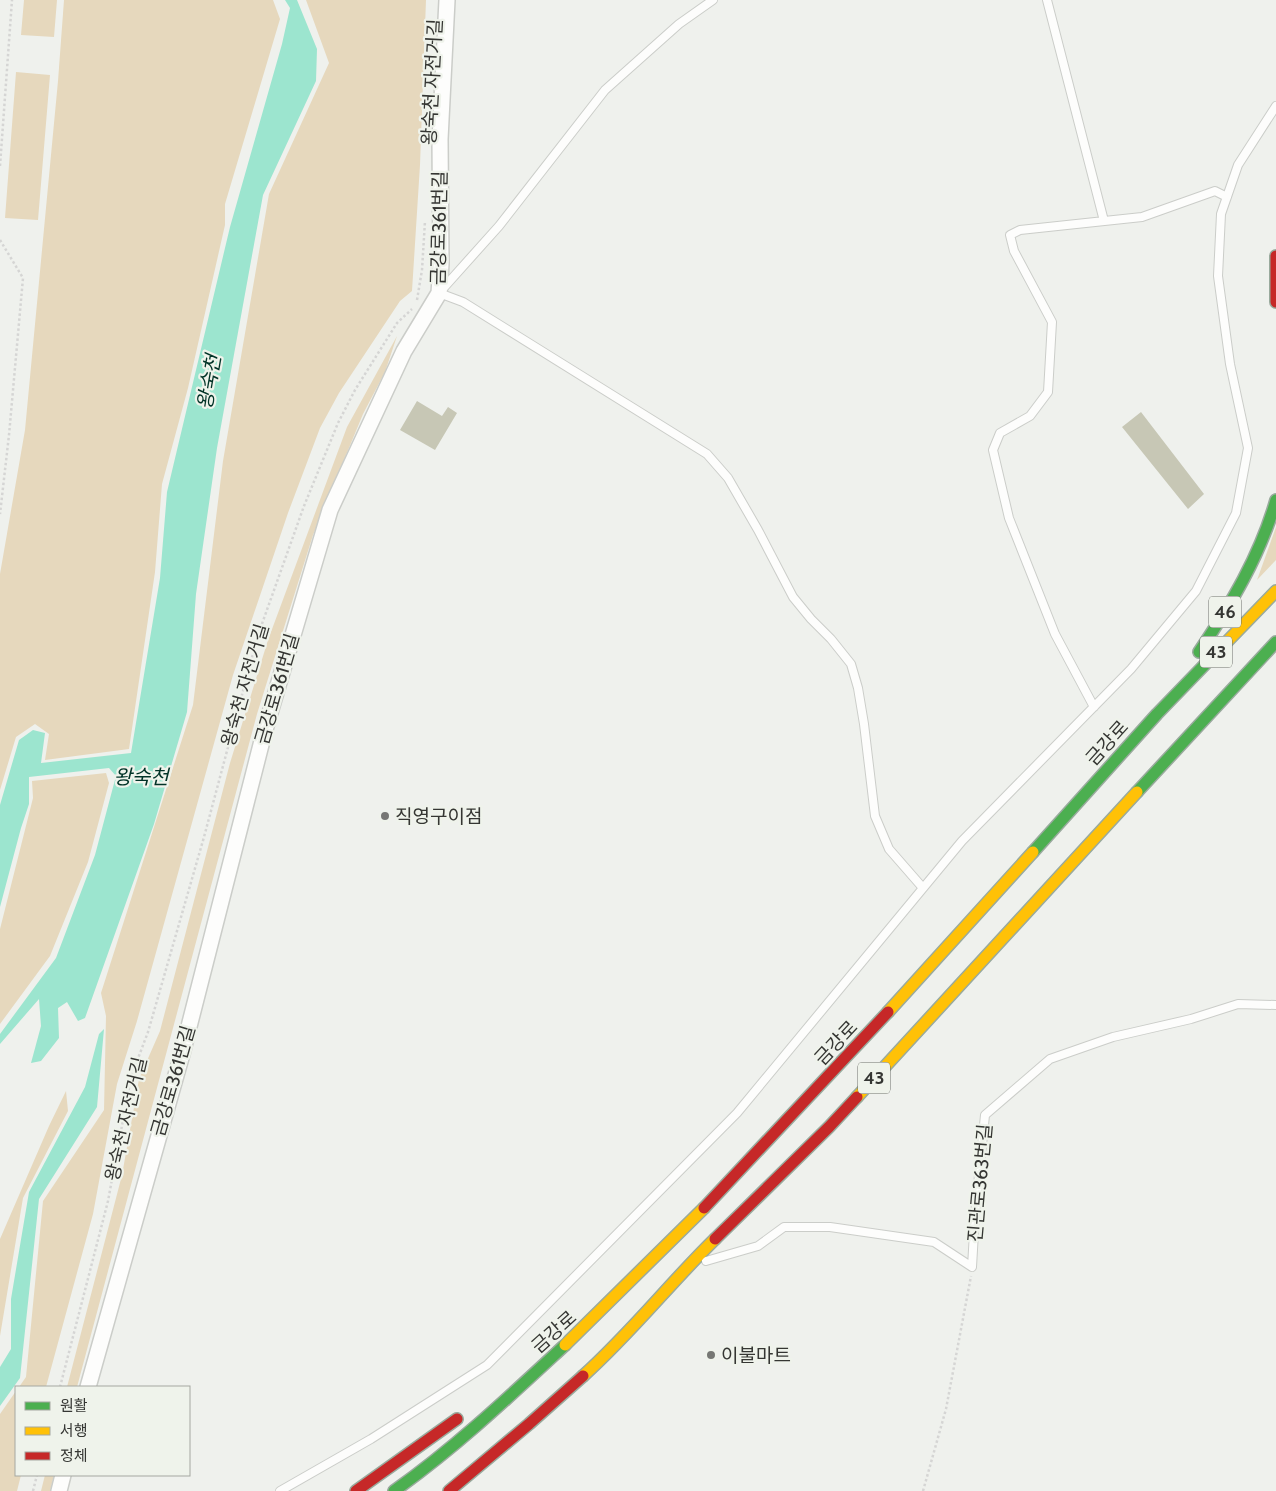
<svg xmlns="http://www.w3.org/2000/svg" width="1276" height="1491" font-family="Cabin,'Noto Sans KR',sans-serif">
<rect width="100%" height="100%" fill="#eff1ed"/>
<path fill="#e6d8bd" d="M24,0H57L54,37L21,35Z
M64,0H273L280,19L225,204V225L188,388L162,484L155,572L129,749L45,760L49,734L35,724L16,737L0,790V574L25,430L58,81Z
M306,0H426L420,165L412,291L400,301L339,393L320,428L288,513L233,675L137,1021L117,1084L93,1214L46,1387H19L26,1377L43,1201L104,1110L106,1016L101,993L193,705L223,461L269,194L329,63Z
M16,72L50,75L38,220L5,218Z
M397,336L385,372L363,414L313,535L257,714L77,1387H67L122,1175L139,1079L160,1031L230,763L268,640L347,427Z
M1276,527V560L1257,580Z
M106,773L109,783L88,862L50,956L0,1024V929L33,798L32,781Z
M66,1091L68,1111L23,1198L0,1336V1239L49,1126Z
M16,1391V1475H21L17,1491H0V1414Z
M45,1475H54L50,1491H41Z"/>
<path fill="#9ce5cf" d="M285,0H297L317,49L316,81L263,195L217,448L196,594L187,712L154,824L85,1018L78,1021L67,1002L58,1008L59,1038L41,1061L31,1063L41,1026L39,999L0,1044V1034L56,958L95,855L116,776L109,768L29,777V804L21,828L0,907V805L19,740L33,730L45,733L41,763L131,753L160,578L167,492L230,227L282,44L290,8Z
M104,1029L97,1107L39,1199L20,1378L0,1406V1367L11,1349V1299L29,1192L85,1087L99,1034Z"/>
<path fill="#c7c7b5" d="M417,401L442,416L448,407L457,413L435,450L400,430Z
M1141,412L1204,494L1188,509L1122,427Z"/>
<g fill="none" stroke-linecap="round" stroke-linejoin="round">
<g stroke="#cbcdc9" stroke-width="10">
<path id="lane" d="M713,0L679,24L605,90L499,226L439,293L463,302L707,454L728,478L758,530L793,597L811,619L831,639L851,664L858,688L864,724L875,816L889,849L923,888
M1047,0L1104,221
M1094,707L1055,634L1009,518L993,450L1000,433L1030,416L1048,392L1052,322L1014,251L1010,235L1020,230L1142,217L1215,191L1227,197
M706,1261L758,1246L784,1227H830L934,1242L972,1267L975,1215L985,1115L1050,1059L1113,1037L1191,1019L1238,1004L1276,1005
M280,1491L371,1439L487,1365L737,1113L962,841L1131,669L1196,591L1236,513L1248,448L1230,364L1218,276L1221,214L1238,165L1276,106"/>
</g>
<g stroke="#cbcdc9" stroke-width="18">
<path id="street" d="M88,1387L182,1054L264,733L330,510L404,351L439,293L441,264L440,139L447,0
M59,1491L63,1475"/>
</g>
<g stroke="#99aa9d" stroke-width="14">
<path id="fast" d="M1199,652C1231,604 1260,556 1276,500
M1137,792L1276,642
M1033,852L1157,714L1218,651
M394,1491C455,1448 511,1395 565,1345"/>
</g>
<g stroke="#99aa9d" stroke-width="14">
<path id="slow" d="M1218,651L1276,591
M888,1012L1033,852
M857,1097L1137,792
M565,1345L704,1208
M583,1376C631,1333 670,1283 715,1239"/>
</g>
<g stroke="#99aa9d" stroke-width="14">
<path id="jam" d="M1276,256V302
M704,1208L888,1012
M715,1239L829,1127L857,1097
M356,1491L457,1419
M449,1491L529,1424L583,1376"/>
</g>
<path stroke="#d5d5d4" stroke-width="2.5" stroke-dasharray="2.5 2.5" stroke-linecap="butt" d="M0,166L12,0
M0,240L23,278L9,435L0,514
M417,300L422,270L425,221
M60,1387L108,1201L131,1077L148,1032L204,837L258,635L304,506L338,423L355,390L397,323L412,309
M33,1491L37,1475
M923,1491L946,1409L971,1276"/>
<use href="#lane" stroke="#fdfdfc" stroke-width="8"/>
<use href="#street" stroke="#fdfdfc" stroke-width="15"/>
<use href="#fast" stroke="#4caf50" stroke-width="11"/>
<use href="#slow" stroke="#ffc107" stroke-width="11"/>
<use href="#jam" stroke="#c62828" stroke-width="11"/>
</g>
<g fill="#767774" stroke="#eff3eb" stroke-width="2">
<circle cx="385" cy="816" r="5"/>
<circle cx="711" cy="1355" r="5"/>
</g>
<g text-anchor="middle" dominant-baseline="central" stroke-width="4.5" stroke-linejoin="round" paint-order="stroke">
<g fill="#eff3eb" stroke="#6d6f6a" stroke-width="1">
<rect x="1209" y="596.5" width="32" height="31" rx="4"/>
<rect x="1200" y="636.5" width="32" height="31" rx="4"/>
<rect x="858" y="1062.5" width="32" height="31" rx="4"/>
</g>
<g font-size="18" font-weight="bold" fill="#353633">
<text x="1225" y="612">46</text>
<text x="1216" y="652">43</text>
<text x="874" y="1078">43</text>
</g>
<g font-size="19" fill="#353633" stroke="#eff3eb">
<text transform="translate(432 82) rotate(-87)">왕숙천 자전거길</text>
<text transform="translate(439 228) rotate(-89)">금강로361번길</text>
<text transform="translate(245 685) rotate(-74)">왕숙천 자전거길</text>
<text transform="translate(277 689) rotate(-74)">금강로361번길</text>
<text transform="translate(1107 743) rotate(-48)">금강로</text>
<text transform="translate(836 1043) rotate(-47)">금강로</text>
<text transform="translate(173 1081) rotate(-74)">금강로361번길</text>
<text transform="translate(126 1119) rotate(-77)">왕숙천 자전거길</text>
<text transform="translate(980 1183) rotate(-85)">진관로363번길</text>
<text transform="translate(554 1332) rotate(-42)">금강로</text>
</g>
<g font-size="19" fill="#353633" stroke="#eff3eb" text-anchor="start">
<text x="395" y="816">직영구이점</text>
<text x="721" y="1355">이불마트</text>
</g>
<g font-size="20" font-style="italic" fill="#013327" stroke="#eff3eb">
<text transform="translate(209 382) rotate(-80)">왕숙천</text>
<text x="141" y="777">왕숙천</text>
</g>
</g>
<rect x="15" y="1386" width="175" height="90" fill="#eff3eb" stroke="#a5a7a1"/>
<rect x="25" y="1402" width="25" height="8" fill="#4caf50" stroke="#a5a7a1"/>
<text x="60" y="1411" font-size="15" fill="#353633">원활</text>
<rect x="25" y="1427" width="25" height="8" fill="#ffc107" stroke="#a5a7a1"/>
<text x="60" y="1436" font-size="15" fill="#353633">서행</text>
<rect x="25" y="1452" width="25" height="8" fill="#c62828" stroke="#a5a7a1"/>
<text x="60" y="1461" font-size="15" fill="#353633">정체</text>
</svg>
